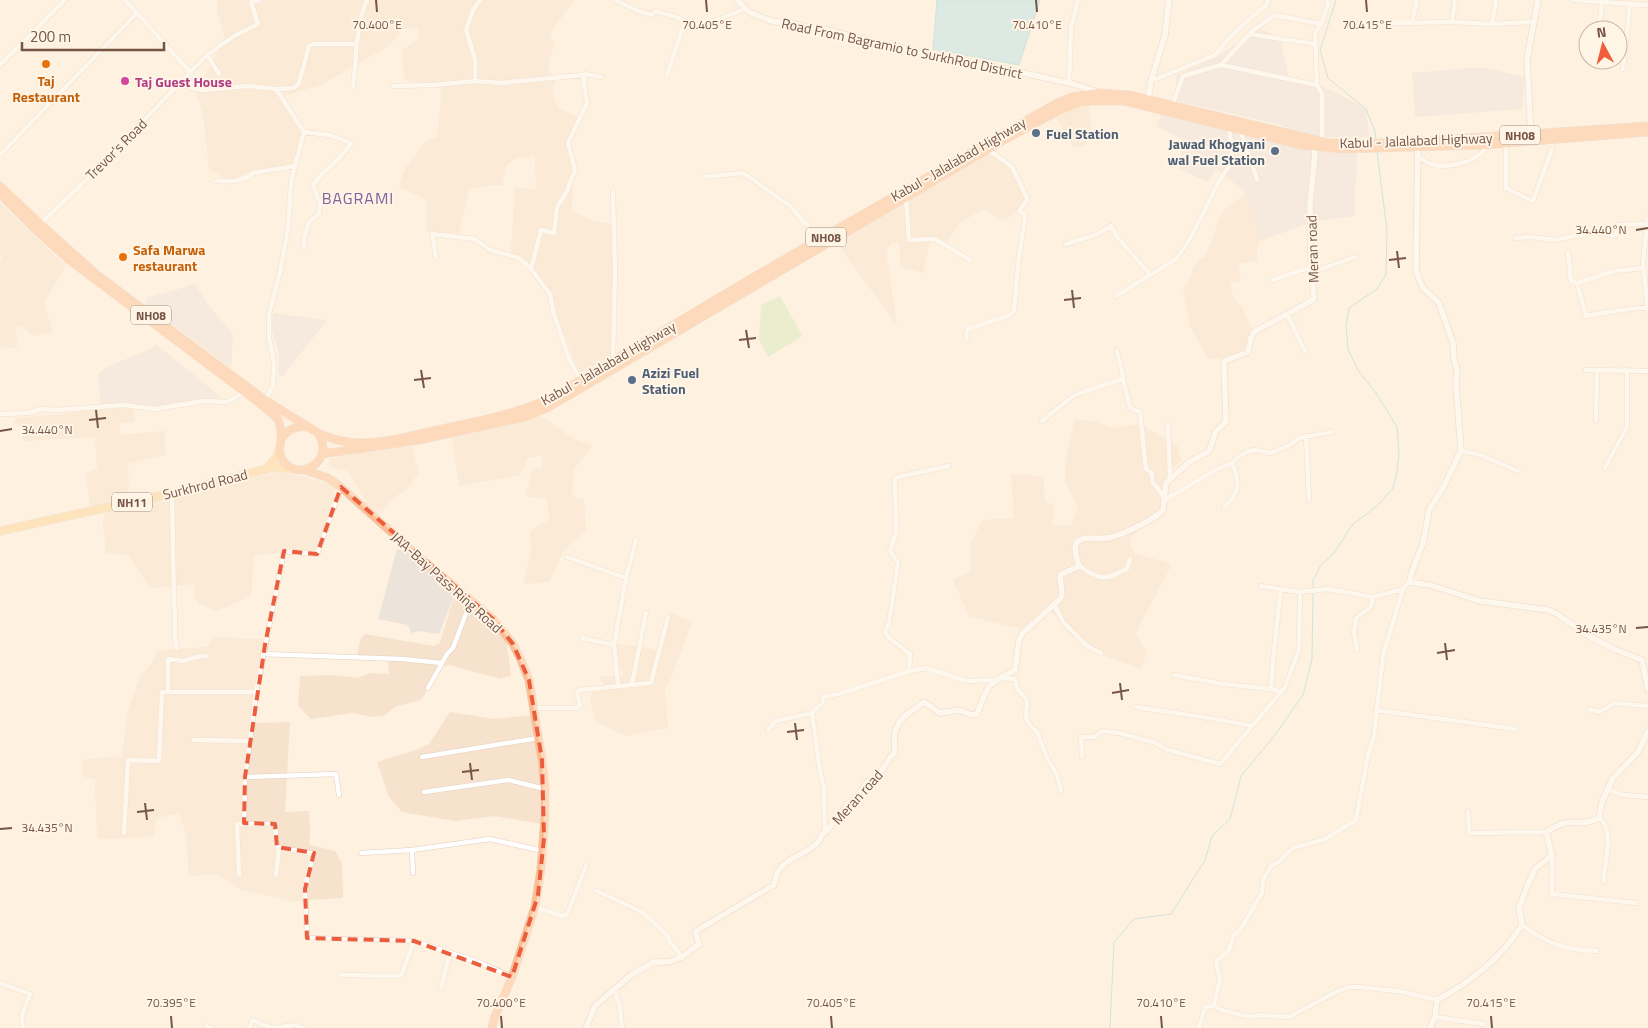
<svg xmlns="http://www.w3.org/2000/svg" width="1648" height="1028" font-family="'Titillium Web',sans-serif">
<rect width="100%" height="100%" fill="#fef1df"/>
<path fill="#f6e2cd" d="M217,0H574L549,35L555,44L549,59V73L552,74L554,82L552,90L555,101L560,109L581,119L570,141L573,182L572,211L595,222L615,224L614,356L579,373L546,289L528,264L511,252L515,187L536,190L535,155L516,158L506,166L502,185H494L469,189L459,234L426,231L427,200L399,187L405,168L426,141L437,138L442,89L405,80L401,51L419,38L418,28L403,29L390,45L323,84L284,96L297,120L305,131L295,165L254,170L228,181L209,169L203,114L196,93L225,38L217,11Z
M1089,104L1091,135L1085,145L1074,147L1056,117Z
M982,150L1011,168L1025,198L1023,208L1003,221L983,209L960,223L948,241L931,243L929,246L923,273L901,267L899,243H892L886,251L897,325L836,242Z
M1246,194L1253,204L1260,241L1257,246V261L1238,263L1241,281L1230,283L1234,299L1242,307L1252,330L1253,342L1232,357L1208,359L1190,326L1183,289L1192,276V270L1200,259L1205,257L1222,212Z
M0,203L66,266L44,303L53,332L33,336L21,325L16,327L17,348L0,347V260L2,264V255L0,254Z
M134,407L135,422L120,423V435L165,431V455L128,463L129,497L90,508L86,473L99,469H97L95,437L23,441L21,426L15,425V418L57,415L95,409Z
M539,415L576,440L593,445L574,469L572,496L584,499L586,531L573,541L562,554L549,582L523,584L532,547L530,531L549,520L547,499L525,496L533,469H541L543,456L529,457L520,475L459,486L452,435Z
M1075,420L1093,421L1114,428L1140,424L1177,445L1181,461L1167,473L1163,510L1140,524L1135,534L1129,540L1134,553L1168,563L1171,566L1140,624L1136,634L1147,652L1141,669L1103,655L1069,634L1048,607L1021,629L969,616L953,580L971,572L970,545L982,520L1014,518L1011,473L1043,477L1045,500L1054,506L1052,525L1071,526L1078,506L1065,483V463Z
M410,442L419,472L408,488L395,497L381,513L367,504L348,471L330,467L329,459Z
M278,472L304,477L336,486L317,554L279,553L254,555L251,596L217,611L199,604L194,596V584L150,588L128,555L106,553L103,523L105,511Z
M461,596L475,605L476,611L490,621L506,638L511,675L501,679L449,665L445,666L439,670L421,700L397,706L383,716L373,717L352,713L311,719L298,706L300,676L334,675L358,678L370,673L389,674L388,660L357,657L360,640L365,634L433,646L440,643L453,600Z
M671,613L692,622L672,676L665,688L668,728L626,736L596,722L590,701L593,688L605,687L599,677L624,675L615,663L616,644L651,648L652,650H656Z
M219,637L270,640L253,723L290,722L285,812L309,811L310,834L309,841L310,845L335,851L342,863L343,898L292,901L242,890L216,874L189,876L186,836L180,813L157,818L153,836L122,839L97,838L95,780L83,776L82,760L122,756L128,710L141,675L151,664L157,651L207,647L213,639Z
M450,712L494,719L534,715L542,760V824L494,816L456,821L402,812L389,797L377,762L419,749L429,744Z"/>
<path fill="#ece3db" d="M1258,28L1280,38L1289,78L1317,83L1366,109L1369,137H1317L1277,124L1177,101L1176,76L1220,55Z
M1481,67L1525,77L1522,109L1415,117L1412,73Z
M1162,114L1357,152V173L1355,189V216L1315,221L1260,241L1247,194L1216,168L1208,182L1179,169L1183,139L1156,126Z
M195,284L209,306L233,334L231,368L145,304L147,298Z
M273,313L327,320L282,377L278,373L279,354L272,330Z
M156,344L221,397L152,409L124,405L101,406L98,374L109,366L149,350Z
M397,549L418,558L435,571L455,594L439,634L420,631L411,633L408,625L378,619Z"/>
<path fill="#d2ecbd" d="M780,296L802,335L801,337L768,357L759,340L761,305Z"/>
<path fill="#b3e2e8" stroke="#98d3db" d="M937,0H1040L1019,65L933,49Z"/>
<g fill="none" stroke-linecap="round" stroke-linejoin="round">
<path stroke="#98d3db" stroke-width="1" d="M1336,0L1320,50L1328,78L1366,109L1375,131L1376,141
M1313,588V580L1321,565L1334,553L1352,525L1377,506L1393,488L1397,471L1399,453L1397,427L1376,393L1358,370L1348,349L1346,326L1349,308L1377,289L1386,275L1387,230L1377,152
M1110,1028L1114,942L1134,919L1171,914L1205,860L1212,836L1230,819L1241,776L1275,735L1303,695L1312,659L1313,592"/>
<g stroke="#e4cebe" stroke-width="5.5">
<path id="minor" d="M125,0L191,73
M615,0L638,11L652,15L655,11L679,18L684,24
M1574,0L1648,5
M1452,22L1455,0
M1412,23L1417,0
M1352,24L1452,22L1492,24L1533,22
M1492,24L1496,0
M1599,30L1602,2
M1249,34L1315,44
M207,55L219,74
M0,65L65,0
M1221,65L1317,85
M1623,69L1630,4
M667,75L684,24H711L714,21L745,9
M475,81V59L466,30L473,10L480,0
M1151,81L1215,55L1233,34L1266,5L1268,0
M1069,83L1071,28L1078,0
M181,84L191,88L205,90L248,86L276,89L294,88L299,83L309,46L314,44H357
M393,86L435,85L475,81L501,83L583,75L585,74L601,77
M353,87C356,61 356,24 367,0
M1172,106L1183,76L1221,65L1252,31L1275,15L1321,24
M1235,120L1242,135L1257,179
M1322,142V94L1317,85L1315,33L1321,24L1328,4L1327,0
M1506,143V188L1533,201L1552,149
M0,155L137,13
M1418,156C1422,159 1427,163 1432,164C1447,169 1476,162 1485,149L1483,138
M704,177L743,173L789,205L820,240
M216,181C229,182 243,182 253,173L295,166L304,132L276,89
M906,198L909,240L935,239L970,260
M1648,215L1643,263L1648,310
M40,224L83,183L207,55L234,36L258,24L251,2L260,0
M1516,238L1531,237L1554,240L1595,232L1615,236L1619,225L1647,224
M1066,244L1095,235L1111,226L1118,238L1151,275
M304,248V238L309,222L319,214L320,204L313,185C324,169 341,160 351,143L329,135L304,132
M1568,253L1571,281L1577,283
M436,257L432,234L475,239L490,250L519,258L531,269L550,294L553,311L569,359L581,381
M1643,268L1614,271L1577,283L1586,316L1614,311L1648,307
M531,269L541,230L554,233L557,207L567,191L575,170L568,143L587,103L583,75
M1312,272L1355,257
M1273,280L1311,267
M1116,296L1176,259L1185,247L1201,218L1219,181L1230,165L1232,153L1229,126
M1287,314L1305,351
M967,340L966,333L968,329L1010,315L1014,311L1019,256L1025,218L1024,214L1019,211L1027,200V198L1012,167L988,149
M1117,351L1122,371L1123,379L1130,408L1140,412L1146,469L1152,473V482L1157,487L1165,500L1217,469L1232,463L1238,457L1249,451L1255,450L1270,453L1288,446L1299,438L1332,432
M613,361L615,271L613,192
M1586,370L1648,371
M265,400L273,386L274,363L269,338V314L281,268L288,228L291,183L295,166
M0,414L28,413L41,409L57,410L124,405L155,409L204,401L227,402L245,392
M1596,420L1597,370
M1042,421L1072,397L1082,392L1123,379
M1168,423L1170,479
M1306,436L1309,500
M1461,451L1478,454L1518,471
M1605,468L1627,427V370
M172,493L174,604C177,619 172,633 177,648
M1224,507C1241,492 1240,482 1232,463
M567,557L626,578
M1079,566C1101,581 1104,580 1127,569L1130,559
M1261,586L1300,592L1328,589L1373,597L1403,589
M1054,604L1063,622L1087,646L1101,653
M582,638L614,645
M1357,650L1354,633L1356,618L1371,607L1373,597
M263,654L402,659L442,663
M909,671L910,654L888,637L885,632L889,623L898,563L890,551L896,532L895,479L897,477L949,466
M1174,675L1223,684L1271,689L1282,692
M999,678L1015,679L1018,690L1024,696L1027,702L1026,717L1028,723L1037,732L1047,758L1057,775L1061,791
M632,684L646,613
M618,685L614,645L626,578L636,540
M428,688L447,654L453,648L471,600
M1271,689L1274,650L1281,589
M168,692V659L183,661L197,657L206,656
M1136,707L1215,719L1252,726
M533,708H577L580,706L577,692L580,690L651,683L668,617
M1589,709L1599,712L1615,703L1648,706
M1376,710L1516,729
M812,713L819,765L824,789L825,833
M768,730L776,721L812,713L823,702V697L839,694L909,671L926,668L966,681L995,680
M194,740L251,741
M1082,756L1081,737H1094L1102,731L1119,733L1156,743L1165,749L1220,764L1285,687L1299,650L1300,592
M422,757L538,738
M245,777L336,774L339,795
M1607,789L1623,795L1648,797
M424,792L508,780L545,789
M1468,812L1469,833L1546,832
M1599,818C1615,829 1604,864 1604,881
M244,823L245,777L256,692L284,551L317,554L341,487
M124,833L128,760L159,761L162,692H256
M412,850L413,873
M361,853L412,850L490,839L543,851
M1552,855V894L1636,903
M239,875L237,824H274L275,826L277,847L314,854L308,873L305,889L307,938L414,941L481,963L512,977
M276,875L279,848
M597,891L642,912L667,935L670,942L682,957
M535,907L563,916L567,915L586,866
M1522,925C1548,944 1565,950 1597,951
M341,975L401,976L414,941
M0,983L30,994L22,1015L23,1028
M441,988L450,953
M614,989L620,1007L622,1028
M1214,1005L1221,1010L1250,1017L1261,1015L1289,1017L1336,992L1349,987H1359L1398,991L1437,1000
M1435,1017L1483,1024
M207,1026L211,1028
M250,1028L252,1020L272,1028L296,1025L303,1028
M1199,1028L1205,1008L1214,1005L1220,979L1216,962L1229,950L1234,935L1240,930L1262,893L1263,880L1271,866L1280,861L1293,848L1325,839L1356,820L1368,755L1374,736L1383,655L1403,589L1409,582"/>
</g>
<g stroke="#e4cebe" stroke-width="7">
<path id="tertiary" d="M737,0L749,12L771,21L823,29L874,42L1028,74L1074,84L1097,92
M1148,99L1151,81L1165,35L1169,0
M1531,137L1527,59L1538,0
M1418,143L1416,271L1423,288L1439,303L1453,343L1454,358L1457,371L1456,385L1461,451L1444,486L1429,510L1423,544L1415,563L1409,582L1430,585L1480,601L1548,610L1557,614L1587,635L1614,649L1642,660L1648,690
M586,1028L595,1006L631,975L654,962H669L682,957L699,944L696,934V931L774,885C775,880 776,874 779,870C790,854 817,853 822,834L825,833L848,804L858,796L866,783L878,776L892,755L895,753C893,733 894,724 911,711C916,708 920,705 924,702L940,713L959,710L972,715L977,714C988,685 987,684 1015,670L1019,640L1022,634L1060,599L1062,595L1060,575L1079,566C1075,553 1069,537 1091,538C1096,538 1102,539 1107,538C1118,537 1156,519 1163,510L1166,483L1188,463L1209,451L1216,431L1226,422L1224,362L1227,360L1248,352L1251,338L1254,332L1313,300L1314,298L1311,267L1310,204L1315,154L1313,142
M1430,1028L1435,1017L1437,1000C1471,982 1501,958 1522,925L1519,908L1528,884L1535,869L1552,855L1546,832C1552,829 1558,824 1565,823C1578,821 1586,825 1599,818L1602,802L1613,778L1638,752L1648,731"/>
</g>
<g stroke="#ded6d2" stroke-width="9">
<path id="primary" d="M266,469L276,458L279,451
M0,531L172,493L274,467L293,469"/>
</g>
<g stroke="#ded6d2" stroke-width="9">
<path id="trunk" d="M0,186L38,222L96,274L265,400L318,433C337,463 294,485 281,457C278,450 281,445 281,438C282,432 280,425 278,419L262,405L68,259L37,231L0,194
M318,433C331,439 344,442 358,443C384,443 412,436 437,430C475,422 512,415 547,400L752,278L1057,103L1072,97L1098,93L1129,95L1329,143H1392L1648,126
M281,439C288,429 295,426 306,427
M322,454L419,440L525,417L547,408L1002,141L1060,110L1081,102L1091,101H1124L1301,145L1342,149L1484,145L1648,132
M305,470L328,478L341,487L418,556L493,619L513,644L521,660L529,680L542,760L545,789V816L541,869L535,907L512,977L494,1019L492,1028"/>
</g>
<use href="#minor" stroke="#fff" stroke-width="4.5"/>
<use href="#tertiary" stroke="#fff" stroke-width="5.5"/>
<use href="#primary" stroke="#ffd495" stroke-width="8"/>
<use href="#trunk" stroke="#febe93" stroke-width="8"/>
</g>
<path d="M0 0H1648V1028H0ZM341,487L493,619L513,644L529,680L542,760L544,838L538,895L512,977L414,941L307,938L305,889L314,853L277,847L275,824L244,823L245,777L265,645L284,551L317,554Z" fill="#fef1df" fill-opacity=".55" fill-rule="evenodd"/>
<path fill="none" stroke="#eb5d3c" stroke-width="4" stroke-dasharray="10 6" stroke-linejoin="round" d="M341,487L493,619L513,644L529,680L542,760L544,838L538,895L512,977L414,941L307,938L305,889L314,853L277,847L275,824L244,823L245,777L265,645L284,551L317,554Z"/>
<path fill="none" stroke="#765545" stroke-width="2" d="M376,0L377,12M706,0L707,12M1036,0L1037,12M1366,0L1367,12M1636,230L1648,228M1397,251L1399,268M1389,260L1406,258M1072,290L1074,308M1064,300L1081,298M746,330L749,348M739,340L756,338M421,370L424,388M414,380L431,378M96,410L98,428M89,420L106,418M0,431L12,429M1636,628L1648,627M1445,643L1447,660M1437,653L1455,650M1120,683L1122,700M1112,693L1129,690M795,723L797,740M787,732L804,730M470,763L472,780M462,772L479,770M145,803L147,820M137,812L154,810M0,829L12,828M171,1016L172,1028M501,1016L502,1028M831,1016L832,1028M1161,1016L1162,1028M1491,1016L1492,1028"/>
<g fill="#e8710a" stroke="#fff5e7" stroke-width="2">
<circle cx="46" cy="64" r="5"/>
<circle cx="123" cy="257" r="5"/>
</g>
<circle fill="#d1479c" stroke="#fff5e7" stroke-width="2" cx="125" cy="81" r="5"/>
<g fill="#5c6f8a" stroke="#fff5e7" stroke-width="2">
<circle cx="1036" cy="133" r="5"/>
<circle cx="1275" cy="151" r="5"/>
<circle cx="632" cy="380" r="5"/>
</g>
<g text-anchor="middle" dominant-baseline="central" stroke-width="4" stroke-linejoin="round" paint-order="stroke">
<g fill="#fff5e7" stroke="#9f8576" stroke-width="1">
<rect x="1500" y="125.5" width="40" height="19" rx="4"/>
<rect x="806" y="227.5" width="40" height="19" rx="4"/>
<rect x="131" y="305.5" width="40" height="19" rx="4"/>
<rect x="112" y="492.5" width="40" height="19" rx="4"/>
</g>
<g font-size="12" font-weight="bold" fill="#765545">
<text x="1520" y="135">NH08</text>
<text x="826" y="237">NH08</text>
<text x="151" y="315">NH08</text>
<text x="132" y="502">NH11</text>
</g>
<g font-size="14" fill="#765545" stroke="#fff5e7">
<text transform="translate(902 48) rotate(12)">Road From Bagramio to SurkhRod District</text>
<text transform="translate(1416 140) rotate(-2)">Kabul - Jalalabad Highway</text>
<text transform="translate(116 149) rotate(-45)">Trevor's Road</text>
<text transform="translate(958 159) rotate(-30)">Kabul - Jalalabad Highway</text>
<text transform="translate(1312 249) rotate(-92)">Meran road</text>
<text transform="translate(608 363) rotate(-30)">Kabul - Jalalabad Highway</text>
<text transform="translate(205 484) rotate(-14)">Surkhrod Road</text>
<text transform="translate(447 582) rotate(42)">JAA-Bay Pass Ring Road</text>
<text transform="translate(857 797) rotate(-48)">Meran road</text>
</g>
<g font-size="14" font-weight="bold" fill="#c56008" stroke="#fff5e7">
<text x="46" y="80">Taj<tspan x="46" dy="16">Restaurant</tspan></text>
<text x="133" y="249" text-anchor="start">Safa Marwa<tspan x="133" dy="16">restaurant</tspan></text>
</g>
<g font-size="14" font-weight="bold" fill="#b23c85" stroke="#fff5e7" text-anchor="start">
<text x="135" y="81">Taj Guest House</text>
</g>
<g font-size="14" font-weight="bold" fill="#4e5e75" stroke="#fff5e7" text-anchor="start">
<text x="1046" y="133">Fuel Station</text>
<text x="1265" y="143" text-anchor="end">Jawad Khogyani<tspan x="1265" dy="16">wal Fuel Station</tspan></text>
<text x="642" y="372">Azizi Fuel<tspan x="642" dy="16">Station</tspan></text>
</g>
<g font-size="16" letter-spacing="1" fill="#84609a" stroke="#fff5e7">
<text x="358" y="198">BAGRAMI</text>
</g>
</g>
<g font-size="12" text-anchor="middle" fill="#765545" stroke="#fff5e7" stroke-width="4" stroke-linejoin="round" paint-order="stroke">
<text x="377" y="29">70.400°E</text>
<text x="707" y="29">70.405°E</text>
<text x="1037" y="29">70.410°E</text>
<text x="1367" y="29">70.415°E</text>
<text x="1601" y="234">34.440°N</text>
<text x="47" y="434">34.440°N</text>
<text x="1601" y="633">34.435°N</text>
<text x="47" y="832">34.435°N</text>
<text x="171" y="1007">70.395°E</text>
<text x="501" y="1007">70.400°E</text>
<text x="831" y="1007">70.405°E</text>
<text x="1161" y="1007">70.410°E</text>
<text x="1491" y="1007">70.415°E</text>
</g>
<g transform="translate(1603 45) rotate(353)"><circle r="24" fill="#fff5e7" stroke="#c8b5a6"/>
<path d="M0-4L9 19L0 12L-9 19Z" fill="#f15d3b"/>
<text y="-8" font-size="14" font-weight="bold" text-anchor="middle" fill="#765545">N</text>
</g>
<path d="M22 42v8h142v-8" fill="none" stroke="#765545" stroke-width="2.5"/>
<text x="30" y="42" font-size="15" fill="#765545" stroke="#fff5e7" stroke-width="4" paint-order="stroke">200 m</text>
</svg>
